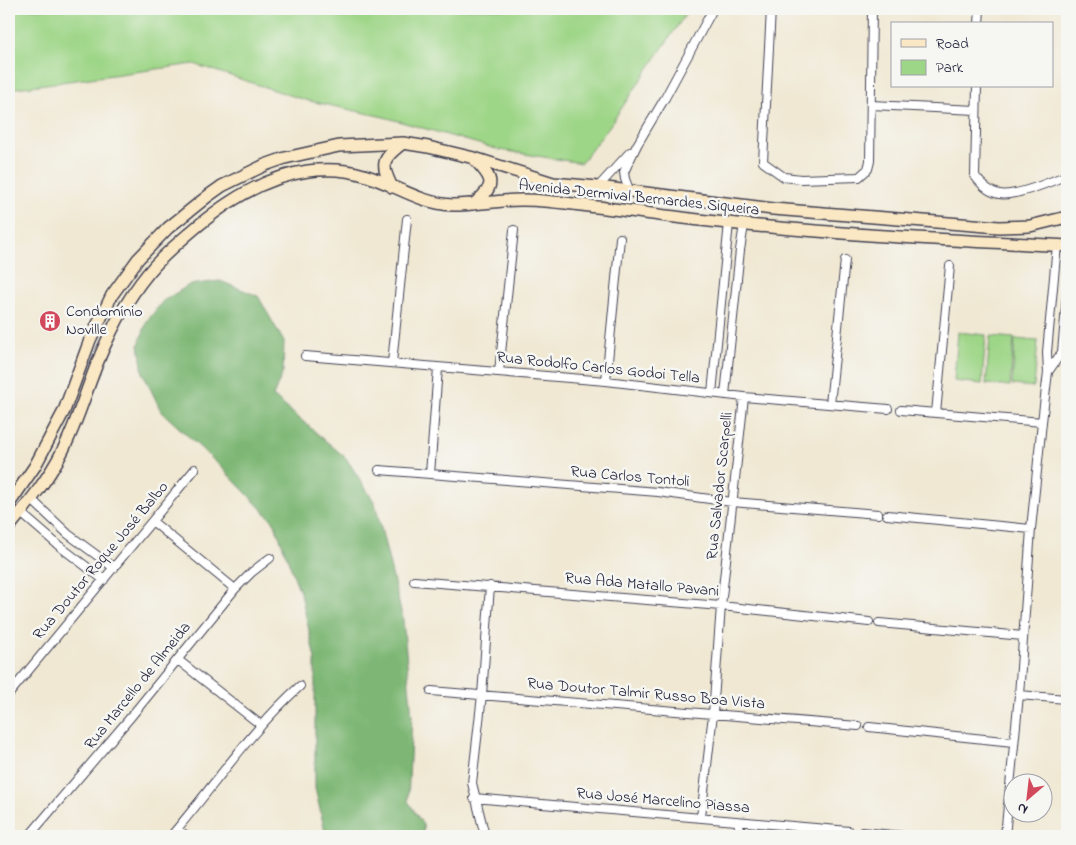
<svg xmlns="http://www.w3.org/2000/svg" width="1076" height="845" font-family="'Indie Flower',sans-serif">
<rect width="100%" height="100%" fill="#f6f6f2"/>
<filter id="ink" filterUnits="userSpaceOnUse"><feTurbulence type="fractalNoise" baseFrequency=".02" numOctaves="2"/><feDisplacementMap in="SourceGraphic" scale="10" xChannelSelector="R" yChannelSelector="G"/><feConvolveMatrix kernelMatrix="1 2 1 2 8 2 1 2 1" color-interpolation-filters="sRGB"/></filter>
<filter id="wash" filterUnits="userSpaceOnUse"><feTurbulence type="fractalNoise" baseFrequency=".0096" numOctaves="4" result="noise"/><feDisplacementMap in="SourceGraphic" scale="20" xChannelSelector="R" yChannelSelector="G"/><feGaussianBlur stdDeviation="1.12" result="paint"/><feColorMatrix in="noise" values="0 0 0 0 0 0 0 0 0 0 0 0 0 0 0 0 0 1.4 0 .05"/><feComposite in="paint" operator="in"/></filter>
<g filter="url(#wash)">
<rect width="100%" height="100%" fill="#f0e8d3"/>
<path fill="#9ed687" stroke="#607c61" d="M9,9H689L606,131L581,163L500,150L384,117L305,100L194,64L9,89Z
M958,332L986,335L982,384L954,381Z
M990,336L1014,338L1010,386L986,384Z
M1015,339L1038,341L1034,387L1012,385Z"/>
<path fill="#7eb774" stroke="#506c58" d="M220,281L258,296L284,342L283,372L273,396L346,458L375,503L403,620L412,716L408,801L423,825L424,836H326L315,788V659L302,598L274,522L219,465L161,411L143,373L139,344L147,321L163,301L189,285Z"/>
</g>
<g filter="url(#ink)">
<g fill="none" stroke-linecap="round" stroke-linejoin="round">
<g stroke="#414052" stroke-width="10">
<path id="street" d="M771,9L763,162L784,177L801,179L859,177L868,169L870,161L872,9
M979,24L980,9
M977,86L975,176C981,184 988,192 999,194C1014,197 1053,181 1067,175
M871,105L976,110
M598,187L630,152
M630,192L625,179L624,172L637,145L665,98L713,9
M305,356L606,381L744,397L888,409
M392,363L407,219
M499,372L514,230
M1048,372L1062,352L1067,296
M606,381L620,238
M712,393L729,223
M725,395L740,250L744,225
M830,404L845,260
M901,410L1042,422
M936,413L950,266
M379,470L658,492L732,502L878,514
M430,474L438,368
M31,499L68,534L114,568
M21,513L58,545L104,580
M887,515L1031,529
M152,521L235,589
M414,581L721,606L869,622
M879,623L1023,636
M178,660L261,725
M431,691L858,726
M9,694L195,469
M1019,695L1066,699
M869,727L1013,742
M474,798L849,831
M701,817L713,714L721,606L744,397
M738,822L741,836
M177,829L187,836
M862,832L903,836
M29,836L129,719L235,589L252,572L270,558
M171,836C214,786 251,730 300,686
M485,836L472,783L482,695L490,586
M1005,836L1019,695L1031,529L1042,422L1048,372L1047,352L1057,245"/>
</g>
<g stroke="#414052" stroke-width="14">
<path id="secondary" d="M392,187C380,163 382,159 403,143
M474,204C496,185 494,180 475,160
M9,504L35,466L64,411L90,340L112,295L138,259L168,228L208,196L222,186L265,165L285,158L339,146L403,143L428,147L474,158L553,183L598,187L773,209L999,227L1030,226L1067,217
M9,527C29,503 49,478 63,450C80,417 89,379 105,345C119,314 139,280 164,256C204,218 251,179 308,171C325,169 347,170 364,175C394,184 421,204 453,205C476,205 499,200 522,200C547,200 573,204 597,207C641,212 685,219 728,223C841,235 954,240 1067,246"/>
</g>
<use href="#street" stroke="#fff" stroke-width="8"/>
<use href="#secondary" stroke="#fae7c3" stroke-width="11"/>
</g>
</g>
<defs>
<g id="building-disc" transform="scale(1.125)"><circle r="9.5" fill="#d1495b" stroke="#f6f6f2"/><path d="M-4-6H4V6H1V3H-1V6H-4ZM-2.5-4.3h1.7v1.8h-1.7ZM.8-4.3h1.7v1.8H.8ZM-2.5-1h1.7V.8h-1.7ZM.8-1h1.7V.8H.8Z" fill="#fff"/></g>
</defs>
<g fill-rule="evenodd">
<use href="#building-disc" x="50" y="321"/>
</g>
<g text-anchor="middle" dominant-baseline="central" stroke-width="5" stroke-linejoin="round" paint-order="stroke">
<g font-size="16" fill="#22223b" stroke="#f6f6f2">
<text transform="translate(639 198) rotate(6)">Avenida Dermival Bernardes Siqueira</text>
<text transform="translate(598 368) rotate(6)">Rua Rodolfo Carlos Godoi Tella</text>
<text transform="translate(630 477) rotate(5)">Rua Carlos Tontoli</text>
<text transform="translate(720 486) rotate(-84)">Rua Salvador Scarpelli</text>
<text transform="translate(101 561) rotate(-50)">Rua Doutor Roque José Balbo</text>
<text transform="translate(642 585) rotate(5)">Rua Ada Matallo Pavani</text>
<text transform="translate(138 686) rotate(-51)">Rua Marcello de Almeida</text>
<text transform="translate(646 694) rotate(5)">Rua Doutor Talmir Russo Boa Vista</text>
<text transform="translate(663 801) rotate(5)">Rua José Marcelino Piassa</text>
</g>
<g font-size="16" fill="#22223b" stroke="#f6f6f2" text-anchor="start">
<text x="66" y="312">Condomínio<tspan x="66" dy="18">Noville</tspan></text>
</g>
</g>
<rect width="1076" height="845" fill="none" stroke="#f6f6f2" stroke-width="30"/>
<rect x="891" y="22" width="162" height="65" fill="#f6f6f2" stroke="#a1a1a9"/>
<rect x="901" y="39" width="25" height="8" fill="#fae7c3" stroke="#a1a1a9"/>
<text x="936" y="48" font-size="15" fill="#22223b">Road</text>
<rect x="901" y="60" width="25" height="15" fill="#9ed687" stroke="#a1a1a9"/>
<text x="936" y="72" font-size="15" fill="#22223b">Park</text>
<g transform="translate(1028 798) rotate(208)"><circle r="24" fill="#f6f6f2" stroke="#a1a1a9"/>
<path d="M0-4L9 19L0 12L-9 19Z" fill="#d1495b"/>
<text y="-8" font-size="14" font-weight="bold" text-anchor="middle" fill="#22223b">N</text>
</g>
</svg>
